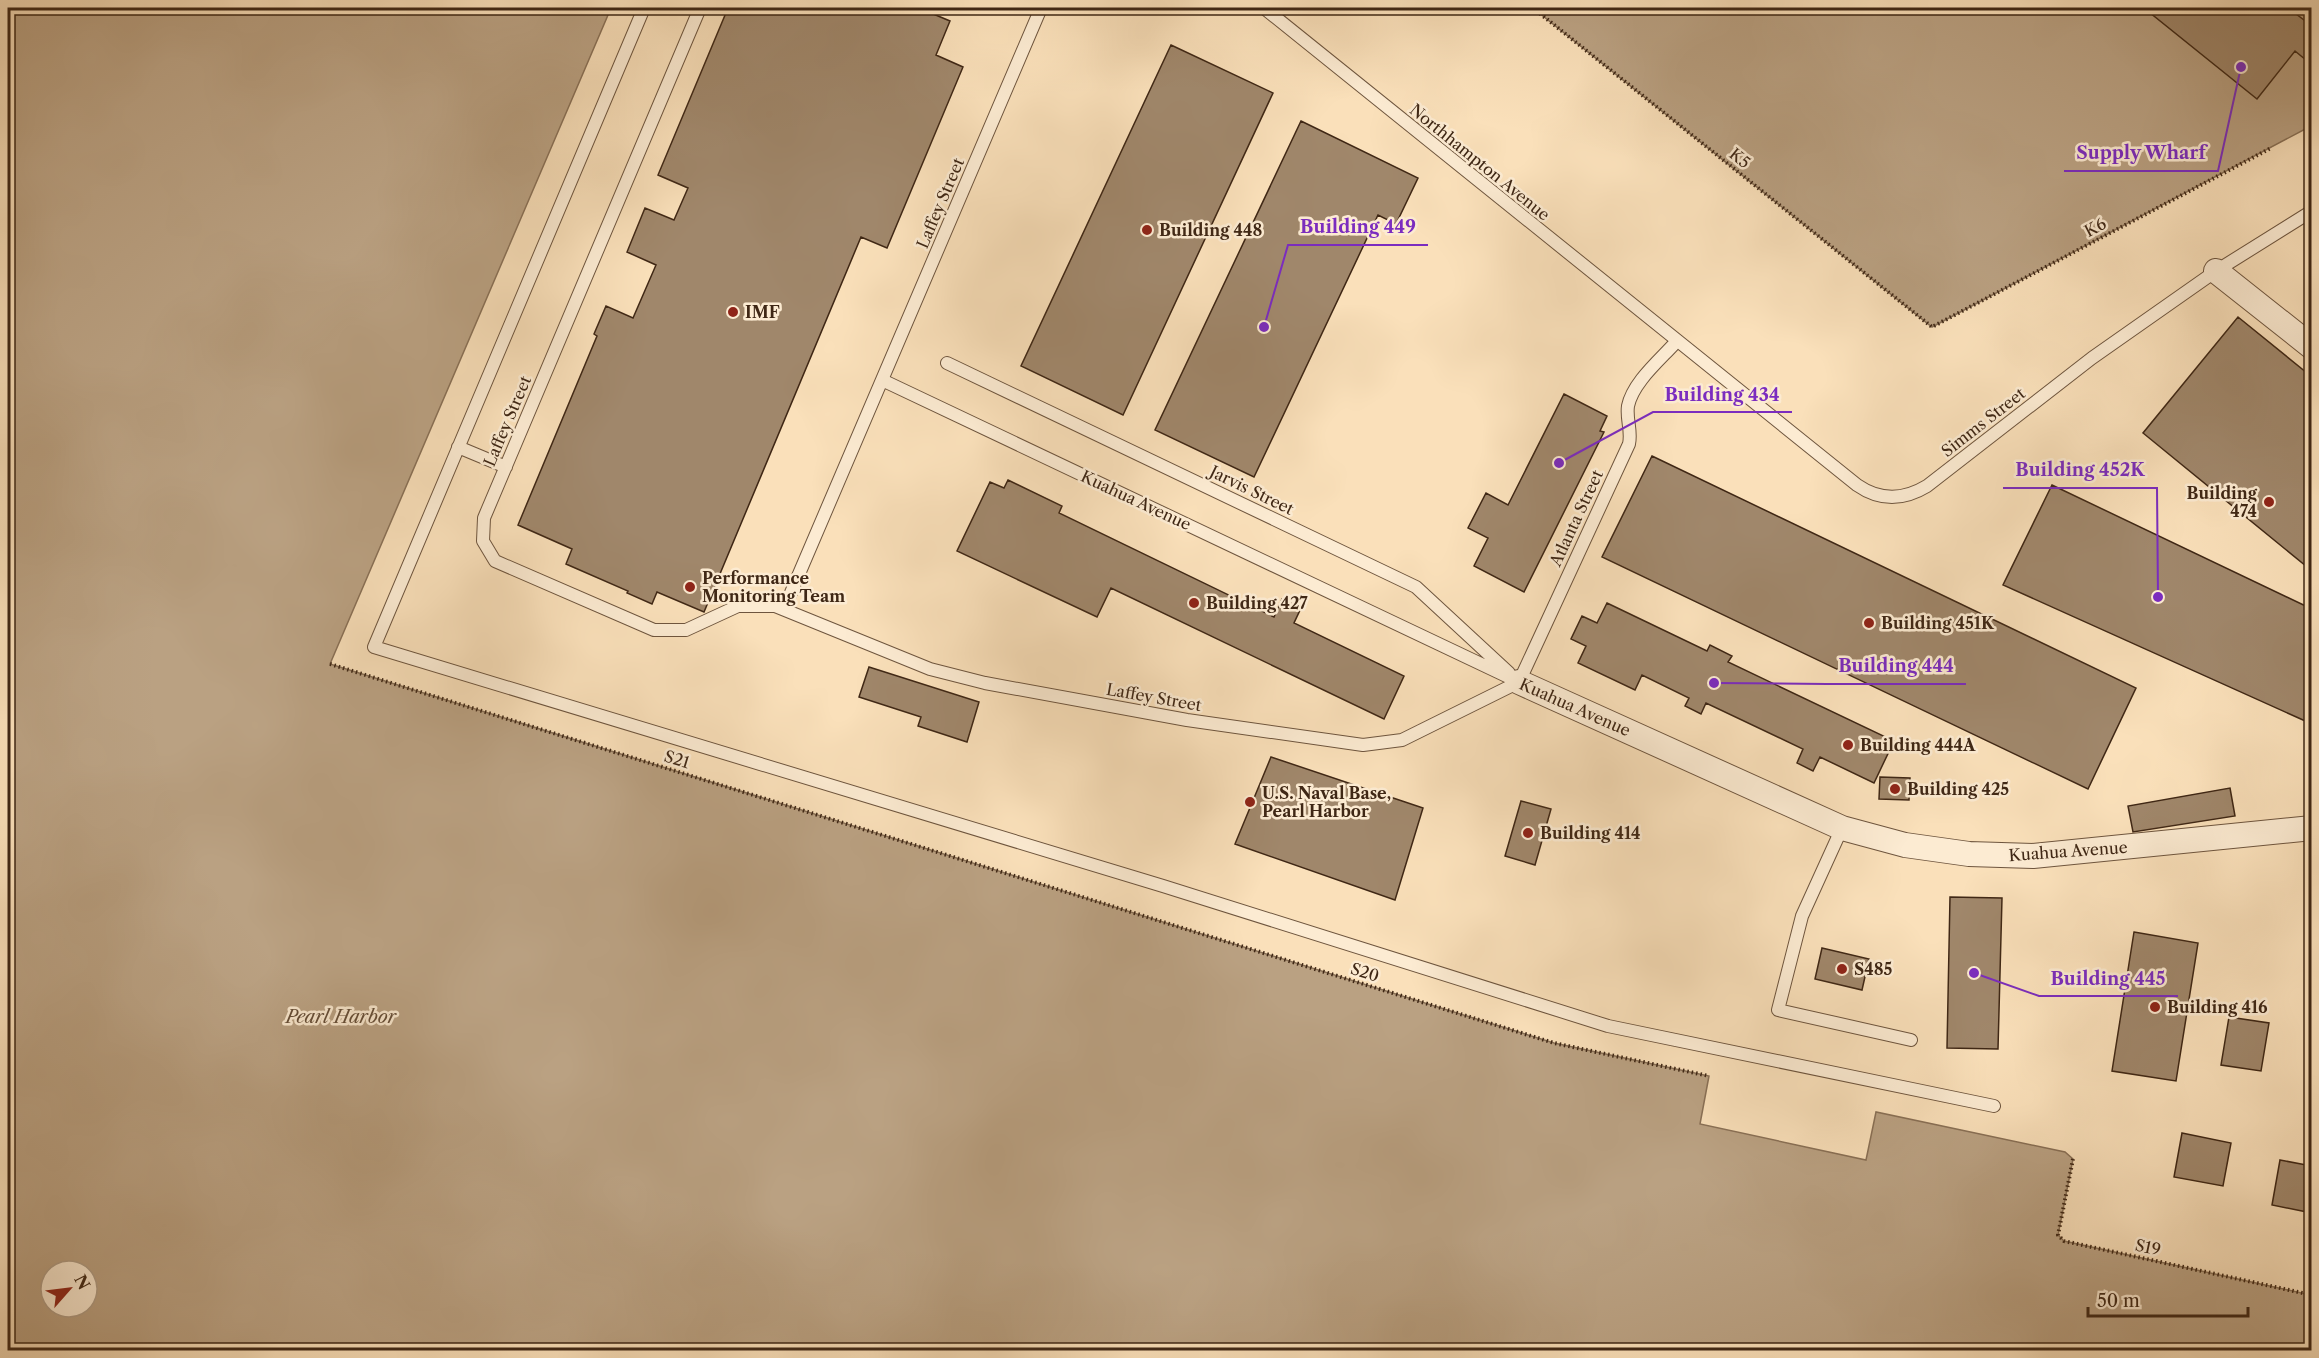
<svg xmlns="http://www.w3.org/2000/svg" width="2319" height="1358" font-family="'Libre Caslon Text',serif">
<rect width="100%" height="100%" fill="#fae0ba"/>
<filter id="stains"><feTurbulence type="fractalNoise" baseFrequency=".00333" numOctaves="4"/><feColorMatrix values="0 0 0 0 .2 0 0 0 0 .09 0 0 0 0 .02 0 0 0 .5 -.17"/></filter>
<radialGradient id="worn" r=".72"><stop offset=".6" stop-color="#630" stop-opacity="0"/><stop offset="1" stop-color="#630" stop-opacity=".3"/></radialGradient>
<path fill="#baa182" stroke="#897056" stroke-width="1.5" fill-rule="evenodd" d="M8,8H611L330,664L1554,1043L1709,1076L1700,1124L1866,1160L1876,1112L2065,1152L2073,1159L2058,1235L2064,1241L2311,1295V1350H8ZM51,1271H87V1307H51Z
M1533,8H2311V126L1932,327Z"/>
<path fill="#a0876b" stroke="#3f2715" stroke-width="1.5" d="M728,8H919L950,21L936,55L963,67L887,248L861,237L704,612L657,592L652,604L627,593L628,591L566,564L572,549L518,525L597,336L594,334L606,306L633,318L656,265L627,252L645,208L674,220L688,188L658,175Z
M2144,8H2288L2312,26V65L2295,51L2257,99Z
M1171,45L1273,93L1123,415L1021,366Z
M1301,121L1418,178L1396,224L1378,215L1254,477L1155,430Z
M2238,317L2312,377V571L2143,433Z
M1564,394L1607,416L1600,431L1604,432L1524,592L1474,566L1488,538L1468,528L1486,493L1508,505Z
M1652,456L2136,688L2088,789L1602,557Z
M1008,480L1062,506L1059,513L1274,617L1282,599L1301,608L1294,623L1404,676L1384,719L1111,588L1097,617L957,551L990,482L1004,488Z
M2052,485L2312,609V724L2003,585Z
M1607,603L1707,651L1710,645L1732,656L1728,662L1894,741L1874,783L1820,757L1813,771L1797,763L1803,749L1706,703L1701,714L1685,706L1689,698L1642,675L1635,690L1578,663L1586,646L1571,639L1582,616L1597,623Z
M869,667L979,702L967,742L918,726L921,717L859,697Z
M1271,757L1423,808L1395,900L1235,844Z
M1880,777L1910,778L1909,800L1879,799Z
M2230,788L2235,816L2133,832L2128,806Z
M1521,801L1551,809L1535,865L1505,856Z
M1950,897L2002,898L1998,1049L1947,1048Z
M2134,932L2198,943L2176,1081L2112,1071Z
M1822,948L1869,959L1862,990L1815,979Z
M2229,1017L2269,1023L2261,1071L2221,1065Z
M2182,1133L2231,1143L2223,1186L2174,1177Z
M2280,1160L2312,1166V1213L2272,1205Z"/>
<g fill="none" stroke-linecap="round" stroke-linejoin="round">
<g stroke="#6e553e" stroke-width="14">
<path id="service" d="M644,8L374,647L1163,886L1608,1026L1994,1106
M700,8L484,518L483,541L495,561L654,630H686L738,606H775L930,669L985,683L1187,720L1363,745L1402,740L1519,682
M1264,8L1857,485C1880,501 1904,500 1927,486L2092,358L2216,271L2312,211
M947,363L1416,587L1509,673
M882,380L1519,682
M458,447L506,467
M784,609L1041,8
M1519,682L1629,444C1632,431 1626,419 1628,406C1633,382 1660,360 1676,342
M1842,828L1802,916L1778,1010L1911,1040"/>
</g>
<g stroke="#6e553e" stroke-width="26">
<path id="minor" d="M2216,271L2312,347
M1519,682L1842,828L1905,845L1969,854L2033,856L2312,828"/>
</g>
<path stroke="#3f2715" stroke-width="4" stroke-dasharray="1.5 3" stroke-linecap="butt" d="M1533,8L1932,327L2271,148
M330,664L1554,1043L1709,1076
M2073,1159L2058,1235L2064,1241L2312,1295"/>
<use href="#service" stroke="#fcebd2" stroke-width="12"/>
<use href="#minor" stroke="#fcebd2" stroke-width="24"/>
</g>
<g fill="#8f2418" stroke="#fcebd2" stroke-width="2">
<circle cx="1147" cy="230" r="6"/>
<circle cx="733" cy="312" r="6"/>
<circle cx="2269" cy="502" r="6"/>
<circle cx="690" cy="587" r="6"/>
<circle cx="1194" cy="603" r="6"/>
<circle cx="1869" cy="623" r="6"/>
<circle cx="1848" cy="745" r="6"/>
<circle cx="1895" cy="789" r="6"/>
<circle cx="1250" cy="802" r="6"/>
<circle cx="1528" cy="833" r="6"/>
<circle cx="1842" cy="969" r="6"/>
<circle cx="2155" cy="1007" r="6"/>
</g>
<g text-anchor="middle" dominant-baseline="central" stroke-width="5" stroke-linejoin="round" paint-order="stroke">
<g font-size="16" fill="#3f2715" stroke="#fcebd2">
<text transform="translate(1740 158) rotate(39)">K5</text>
<text transform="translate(1480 162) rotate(39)">Northhampton Avenue</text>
<text transform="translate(940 203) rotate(-67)">Laffey Street</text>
<text transform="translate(2095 227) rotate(-28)">K6</text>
<text transform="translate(507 421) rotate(-67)">Laffey Street</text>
<text transform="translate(1983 422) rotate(-38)">Simms Street</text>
<text transform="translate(1252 490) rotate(26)">Jarvis Street</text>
<text transform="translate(1136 500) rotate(25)">Kuahua Avenue</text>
<text transform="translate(1576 518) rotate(-65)">Atlanta Street</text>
<text transform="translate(1154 697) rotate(10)">Laffey Street</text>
<text transform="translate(1575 707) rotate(24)">Kuahua Avenue</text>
<text transform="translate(677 759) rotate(17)">S21</text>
<text transform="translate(2068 851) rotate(-4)">Kuahua Avenue</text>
<text transform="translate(1365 972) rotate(17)">S20</text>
<text transform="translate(2148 1247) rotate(12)">S19</text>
</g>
<g font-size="16" font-weight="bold" fill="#3f2715" stroke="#fcebd2" text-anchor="start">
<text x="1159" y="230">Building 448</text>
<text x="745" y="312">IMF</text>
<text x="2257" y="493" text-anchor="end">Building<tspan x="2257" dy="18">474</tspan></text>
<text x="702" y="578">Performance<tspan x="702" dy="18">Monitoring Team</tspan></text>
<text x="1206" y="603">Building 427</text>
<text x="1881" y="623">Building 451K</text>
<text x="1860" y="745">Building 444A</text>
<text x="1907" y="789">Building 425</text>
<text x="1262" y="793">U.S. Naval Base,<tspan x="1262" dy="18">Pearl Harbor</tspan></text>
<text x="1540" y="833">Building 414</text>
<text x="1854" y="969">S485</text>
<text x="2167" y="1007">Building 416</text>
</g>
<g font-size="18" font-style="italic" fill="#644c36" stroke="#fcebd2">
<text x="341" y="1017">Pearl Harbor</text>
</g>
</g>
<path fill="none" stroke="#7b2cbf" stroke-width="2" d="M2241 67L2218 171H2064M1264 327L1288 245H1428M1559 463L1653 412H1792M2158 597L2157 488H2003M1714 683L1827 684H1966M1974 973L2039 996H2178"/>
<g fill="#7b2cbf" stroke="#fcebd2" stroke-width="2">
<circle cx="2241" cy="67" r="6"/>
<circle cx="1264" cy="327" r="6"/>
<circle cx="1559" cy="463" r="6"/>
<circle cx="2158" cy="597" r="6"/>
<circle cx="1714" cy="683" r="6"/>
<circle cx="1974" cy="973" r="6"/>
</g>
<g font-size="18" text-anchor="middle" font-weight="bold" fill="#7b2cbf" stroke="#fcebd2" stroke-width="5" stroke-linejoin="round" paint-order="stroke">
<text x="2141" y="159">Supply Wharf</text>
<text x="1358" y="233">Building 449</text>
<text x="1722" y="401">Building 434</text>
<text x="2080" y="476">Building 452K</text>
<text x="1896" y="672">Building 444</text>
<text x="2108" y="985">Building 445</text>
</g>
<rect width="2319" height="1358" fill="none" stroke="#fae0ba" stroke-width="30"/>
<rect x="9" y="9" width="2301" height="1340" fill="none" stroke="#3f2715" stroke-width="3"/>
<rect x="15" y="15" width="2289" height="1328" fill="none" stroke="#3f2715" stroke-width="1.5"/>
<g transform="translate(69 1289) rotate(62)"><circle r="28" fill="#fcebd2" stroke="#b09d86" stroke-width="1.5"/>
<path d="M0-4.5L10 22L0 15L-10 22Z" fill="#8f2418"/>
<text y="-9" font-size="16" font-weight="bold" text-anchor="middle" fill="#3f2715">N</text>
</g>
<path d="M2088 1307v9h160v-9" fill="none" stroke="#3f2715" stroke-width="3"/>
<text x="2097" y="1307" font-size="18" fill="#3f2715" stroke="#fcebd2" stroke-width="4.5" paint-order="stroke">50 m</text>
<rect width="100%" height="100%" filter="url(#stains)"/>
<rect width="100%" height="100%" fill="url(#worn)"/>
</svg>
